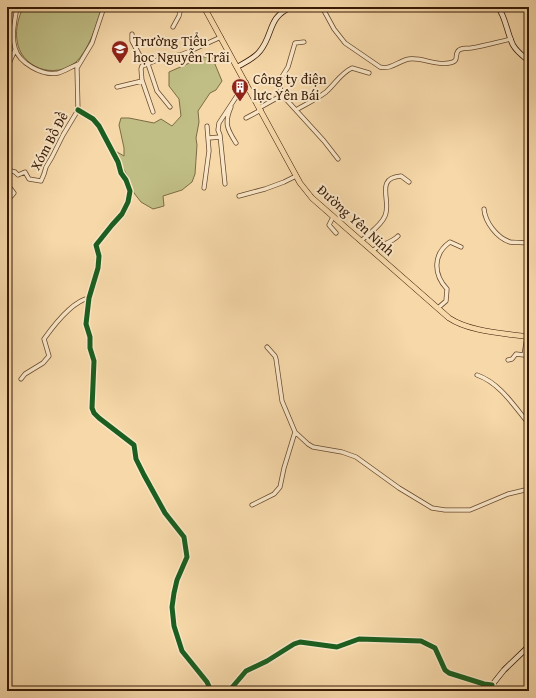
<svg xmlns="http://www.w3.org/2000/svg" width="536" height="698" font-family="'Gentium Book Plus',serif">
<rect width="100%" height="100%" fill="#f6d8a9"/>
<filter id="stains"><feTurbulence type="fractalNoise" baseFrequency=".005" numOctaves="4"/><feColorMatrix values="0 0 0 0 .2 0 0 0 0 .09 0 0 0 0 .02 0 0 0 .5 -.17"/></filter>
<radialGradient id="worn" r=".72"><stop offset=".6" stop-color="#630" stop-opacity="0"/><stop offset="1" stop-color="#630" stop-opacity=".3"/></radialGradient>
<path fill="#c0be85" stroke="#7c6c45" d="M23,7H102C98,23 88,51 76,62C55,80 20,68 17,40C15,29 19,17 23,7Z
M203,57H212L222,81L216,90L210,93L198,111L199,122L196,138L197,145L195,174L192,182L182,190L163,196L164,206L153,209L141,202L134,193L128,177L114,152H117L124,156V148L119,125L121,118H129L154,123L161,119L172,126L181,116L179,99L169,86V72Z"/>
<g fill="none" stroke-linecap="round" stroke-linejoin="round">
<g stroke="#67492e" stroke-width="5">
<path id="street" d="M17,7C15,20 11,35 15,48C19,63 42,76 58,73C65,71 71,67 78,64
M322,7L334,29L345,43L380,67C391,70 398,61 409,59C422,57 435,66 449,63C461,61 453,55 459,50C462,48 468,48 471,48C484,46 498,42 511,39
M7,8L17,9
M173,27L179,16L181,7
M132,34V41L145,65
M148,64L157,91L170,107
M7,68L15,50
M142,80L153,112
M117,87L142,81L141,69L142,66L165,57L180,55L188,52L221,37
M281,97L280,80L288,67L295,43L304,42
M231,107C224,123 227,129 236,143
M259,108L277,98L284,97L324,141L338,159
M78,110L93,119L99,126L118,162L121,173L126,180L130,191L128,202L122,214L112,225L96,245L99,256L98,268L89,298L86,324L90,337V348L94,361L92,408L94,413L99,418L134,445L136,459L144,475L165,513L184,537L187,557L177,580L174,593L172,607L174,626L182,651L207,682L211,691
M296,110C306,104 317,99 326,92C335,84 341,73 352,68L369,73
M246,118L261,110
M209,138L220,137
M7,170L15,172L18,175L25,172L29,179L41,181L44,174L46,167L52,157L63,135L78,110L77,68L92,43L104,7
M225,184L220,135L218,130L219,123L246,82
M204,188L209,151L207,126
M7,192L11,189L14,193L7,201
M239,196L265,189L284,182L296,176
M484,209C485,222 497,238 510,242C516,243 523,242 529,243
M333,217L329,225L336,233
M361,241C368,234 381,226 385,216C392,201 374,178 401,176L409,182
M372,251C382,243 390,244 398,236
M438,308L446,301L447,289C433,274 433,254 450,242L461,247
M508,360L512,359L516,354L524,355L527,337
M477,375C500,383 514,406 529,424
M21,379L25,374L43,363L49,356L44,339C54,325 73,301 89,298
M295,432L308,444L313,447L342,452L356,457L399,488L432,508L445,510H470L508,494L529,489
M252,505L274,494L280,487L284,468L295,432L282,401L276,359L275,356L267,347
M229,691L246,671L267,661L294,644L300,642L337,647L359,639L421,641L435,648L445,670L449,673L484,684L492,685"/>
</g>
<g stroke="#371905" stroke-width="6">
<path id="secondary" d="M498,7C506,18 507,33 513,45C517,52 523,56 529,61
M237,67C246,62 255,58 260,51C274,34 267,17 292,7
M493,691L492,685L504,670L529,646"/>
</g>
<g stroke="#371905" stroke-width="6">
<path id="primary" d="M204,7L300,183L312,198L449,318C470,332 504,333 529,337"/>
</g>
<use href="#street" stroke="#f9e6c7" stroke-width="3.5"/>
<use href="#secondary" stroke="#f9e6c7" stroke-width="4.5"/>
<use href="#primary" stroke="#f6d8a9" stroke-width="5"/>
<g stroke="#f9e6c7" stroke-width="8">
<path id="cycleway" d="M78,110L93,119L99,126L118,162L121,173L126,180L130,191L128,202L122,214L112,225L96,245L99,256L98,268L89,298L86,324L90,337V348L94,361L92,408L94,413L99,418L134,445L136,459L144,475L165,513L184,537L187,557L177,580L174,593L172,607L174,626L182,651L207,682L211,691
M229,691L246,671L267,661L294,644L300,642L337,647L359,639L421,641L435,648L445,670L449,673L484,684L492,685"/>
</g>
<use href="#cycleway" stroke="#1b5e20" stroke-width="5"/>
</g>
<defs>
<g id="school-pin" transform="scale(0.9)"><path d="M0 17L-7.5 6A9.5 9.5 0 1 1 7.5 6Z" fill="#8f2418" stroke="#f9e6c7"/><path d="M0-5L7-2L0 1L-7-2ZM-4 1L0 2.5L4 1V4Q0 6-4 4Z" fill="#fff"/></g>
<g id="building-pin" transform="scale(0.9)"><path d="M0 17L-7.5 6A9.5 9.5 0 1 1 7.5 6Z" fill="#8f2418" stroke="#f9e6c7"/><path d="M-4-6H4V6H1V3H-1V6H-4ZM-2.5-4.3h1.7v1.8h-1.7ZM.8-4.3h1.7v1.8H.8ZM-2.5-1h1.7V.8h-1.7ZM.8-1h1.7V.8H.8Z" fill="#fff"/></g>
</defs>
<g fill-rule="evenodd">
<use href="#school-pin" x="120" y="49"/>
<use href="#building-pin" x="240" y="87"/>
</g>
<g text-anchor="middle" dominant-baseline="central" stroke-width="4" stroke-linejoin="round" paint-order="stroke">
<g font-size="14" fill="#371905" stroke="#f9e6c7" text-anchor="start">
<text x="133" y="41">Trường Tiểu<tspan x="133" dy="16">học Nguyễn Trãi</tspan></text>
<text x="253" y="79">Công ty điện<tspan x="253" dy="16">lực Yên Bái</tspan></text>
</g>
<g font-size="14" fill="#371905" stroke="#f9e6c7">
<text transform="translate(49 141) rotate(-62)">Xóm Bồ Đề</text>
<text transform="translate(356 220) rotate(42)">Đường Yên Ninh</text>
</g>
</g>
<rect width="536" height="698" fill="none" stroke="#f6d8a9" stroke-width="24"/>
<rect x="8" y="8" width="520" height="682" fill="none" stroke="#371905" stroke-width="2"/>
<rect x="12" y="12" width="512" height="674" fill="none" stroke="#371905"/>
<rect width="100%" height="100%" filter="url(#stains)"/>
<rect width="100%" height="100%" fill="url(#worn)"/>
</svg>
